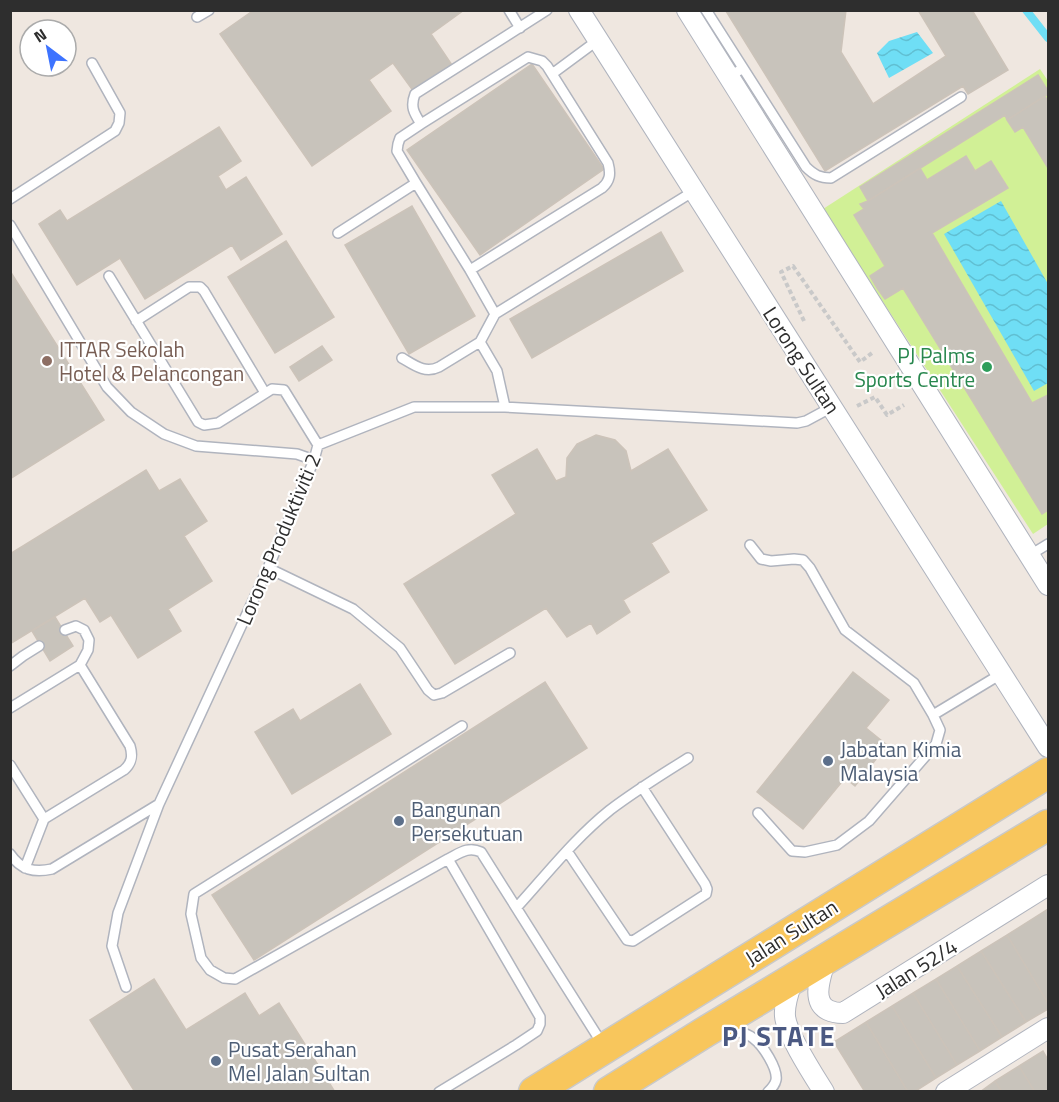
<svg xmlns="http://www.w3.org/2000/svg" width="1059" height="1102" font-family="'Titillium Web',sans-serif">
<defs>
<pattern id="water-waves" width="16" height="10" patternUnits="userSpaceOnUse" patternTransform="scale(1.5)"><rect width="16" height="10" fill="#6fdef5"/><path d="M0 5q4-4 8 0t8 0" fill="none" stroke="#60bfd2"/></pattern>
</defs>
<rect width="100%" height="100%" fill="#efe7e0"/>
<path fill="#d1f096" d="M1040,69L1048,81V524L1033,534L823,209Z"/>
<path fill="url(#water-waves)" d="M917,32L933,53L889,78L877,53L889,41Z
M1001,201L1048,284V383L1034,391L944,234Z"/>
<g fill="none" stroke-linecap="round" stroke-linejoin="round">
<path stroke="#6fdef5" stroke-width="8" d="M1026,10L1048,38"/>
</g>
<path fill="#c8c3bb" stroke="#ccc3b9" stroke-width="1.5" d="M254,10H464L431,34L452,65L414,92L393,63L369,80L391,111L312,166L220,34Z
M728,10H846L841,52L873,104L946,56L918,10H972L1008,70L968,94L963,86L825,171L726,11Z
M532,64L604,169L480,255L407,150Z
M1038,75L1048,91V94L1007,120L1005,115L868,201L860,187Z
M1045,96L1048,102V168L1023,127L1015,132L1007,120Z
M219,127L241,161L218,176L226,190L246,177L282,234L241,260L232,245L145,299L120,258L77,285L39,224L60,210L67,221Z
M966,156L975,171L991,161L1008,188L932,233L1032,403L1048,395V510L1042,514L903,288L885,299L877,288L870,276L885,266L854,215L864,209L860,204L868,201L920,168L927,180Z
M412,206L475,316L409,354L345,245Z
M661,232L683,271L532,358L510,319Z
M286,241L334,317L275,353L228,277Z
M10,271L104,420L10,479Z
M322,346L332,360L299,381L290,367Z
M596,435L615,440L626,451L631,471L668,449L707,510L651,543L669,572L623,600L630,612L597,634L591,623L567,637L546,608L455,664L404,584L516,514L492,475L537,449L556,481L566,477L567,458L577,444Z
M146,470L159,491L180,479L207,521L184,536L212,581L168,609L181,631L138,658L111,615L100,622L85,598L10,644V554Z
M55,617L73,646L50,661L32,631Z
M853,672L889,700L866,728L887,745L855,786L845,778L803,829L757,792Z
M545,682L587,748L254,960L212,895Z
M360,684L391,734L292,794L255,732L293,709L300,721Z
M1048,909V1003L1007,935Z
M1007,935L1048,1003V1009L1026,1022L981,951Z
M981,951L1026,1022L1002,1037L957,966Z
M957,966L1002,1037L980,1051L936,979Z
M154,979L186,1030L245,993L259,1016L279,1003L335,1092H135L90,1020Z
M936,979L980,1051L957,1065L913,993Z
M913,993L957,1065L936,1078L892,1006Z
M892,1006L936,1078L914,1092H908L866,1022Z
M866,1022L908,1092H865L834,1042Z
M1043,1051L1048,1060V1092H1035L1019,1066Z
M1019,1066L1035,1092H1002L995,1081Z
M995,1081L1002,1092H980Z"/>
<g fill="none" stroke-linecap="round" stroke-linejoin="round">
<g stroke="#b0b4be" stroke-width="12">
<path id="service" d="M509,10L520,28
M706,10L743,68
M197,17L209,10
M528,57L542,61L547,66L608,163C611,174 610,181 602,188L470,270L416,183L397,151L398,144L400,138L421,124Z
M552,74L598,40
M729,77L743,68L806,167C814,175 820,178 831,178L961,97
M421,124C414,113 410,107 415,94L547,10
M10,199L115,131L119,123L120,113L92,63
M10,225L107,387L131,412L164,434L196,446L297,454L314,460
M338,233L416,183
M470,270L495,314
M109,276L198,422L204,425L218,423L272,389L284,390L318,445
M136,321L189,287H200L204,291L265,393
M480,342L497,371L505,407
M402,358C414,365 425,374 439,367L480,342L495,314L694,191
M750,545L761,559L771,561L794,559L803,560L810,568L845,630L914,683L933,715L940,730L936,744L869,821L837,845L805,852L792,851L758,813
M1030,555L1048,544
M268,568L353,609L400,648L428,690L434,695L442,693L510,653
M10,666L23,656L39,646
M10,708L80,665L88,650L89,640L84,630L76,626L65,630
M933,715L1001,674
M462,726L194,894L191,914L201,958L210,970L224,978L235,979L448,859C460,853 468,846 481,852L603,1045
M10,765L44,819L124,770C132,763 133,756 130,746L80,665
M567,851L627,940L633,941L706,894L707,889L705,884L642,787
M10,854C21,870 34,873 52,869L159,804
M25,868L44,819
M517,907C547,874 575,838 610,810C635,791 661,775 688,758
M126,987L112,946L118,913L159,804L268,568L314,460L318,445L414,407H505L797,423L806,421L832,407
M725,1030C735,1031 745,1032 753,1038C763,1045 778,1069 776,1080C775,1085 772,1088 768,1092
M439,1092L516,1045L537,1031L540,1024V1017L448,859"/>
</g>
<g stroke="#b0b4be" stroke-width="22">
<path id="minor" d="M579,10L1048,747
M687,10L1048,585
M825,960C822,974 810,1001 828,1010C832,1012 838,1013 843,1013L1048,885
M793,979C789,991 784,1003 785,1016C786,1033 814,1076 824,1092
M946,1092L1048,1028"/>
</g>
<g stroke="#c9c9c9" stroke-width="33">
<path id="primary" d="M534,1092L1048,773
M609,1092L705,1032L1048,825"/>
</g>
<path stroke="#c9c9c9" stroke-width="4" stroke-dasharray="4.5 3" stroke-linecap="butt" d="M804,321L781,272L793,266L860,362L872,353
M857,406L875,397L887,415L904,405"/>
<use href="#service" stroke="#fff" stroke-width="9"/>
<use href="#minor" stroke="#fff" stroke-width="20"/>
<use href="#primary" stroke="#f8c65c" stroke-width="30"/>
</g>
<circle fill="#8d6e63" stroke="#fff" stroke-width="2" cx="47" cy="361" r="6"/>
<circle fill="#2e9e5b" stroke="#fff" stroke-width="2" cx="987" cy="367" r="6"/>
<g fill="#5c6f8a" stroke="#fff" stroke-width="2">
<circle cx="828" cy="761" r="6"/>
<circle cx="399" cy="821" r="6"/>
<circle cx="216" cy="1061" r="6"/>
</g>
<g text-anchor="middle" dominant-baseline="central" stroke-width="4.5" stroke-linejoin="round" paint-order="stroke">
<g font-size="21" fill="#785e54" stroke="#fff" text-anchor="start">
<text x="59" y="349">ITTAR Sekolah<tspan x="59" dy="24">Hotel &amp; Pelancongan</tspan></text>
</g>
<g font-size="21" fill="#27864d" stroke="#fff" text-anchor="end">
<text x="975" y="355">PJ Palms<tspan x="975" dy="24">Sports Centre</tspan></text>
</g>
<g font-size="21" fill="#2e2e2e" stroke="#fff">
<text transform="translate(802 360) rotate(57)">Lorong Sultan</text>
<text transform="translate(278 539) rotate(-67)">Lorong Produktiviti 2</text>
<text transform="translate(791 932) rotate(-32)">Jalan Sultan</text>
<text transform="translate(916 968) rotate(-32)">Jalan 52/4</text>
</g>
<g font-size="21" fill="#4e5e75" stroke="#fff" text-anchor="start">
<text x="840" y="749">Jabatan Kimia<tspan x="840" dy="24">Malaysia</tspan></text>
<text x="411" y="809">Bangunan<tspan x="411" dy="24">Persekutuan</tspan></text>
<text x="228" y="1049">Pusat Serahan<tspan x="228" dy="24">Mel Jalan Sultan</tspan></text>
</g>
<g font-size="27" font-weight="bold" letter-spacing="1.5" fill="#4b5982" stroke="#fff">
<text x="779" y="1035">PJ STATE</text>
</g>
</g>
<rect width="1059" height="1102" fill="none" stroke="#2e2e2e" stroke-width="24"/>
<g transform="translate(48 48) rotate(328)"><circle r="28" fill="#ffffff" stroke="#ababab" stroke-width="1.5"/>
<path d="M0-4.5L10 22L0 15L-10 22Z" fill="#3d73ff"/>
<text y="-9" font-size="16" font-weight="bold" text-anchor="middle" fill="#2e2e2e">N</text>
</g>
</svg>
